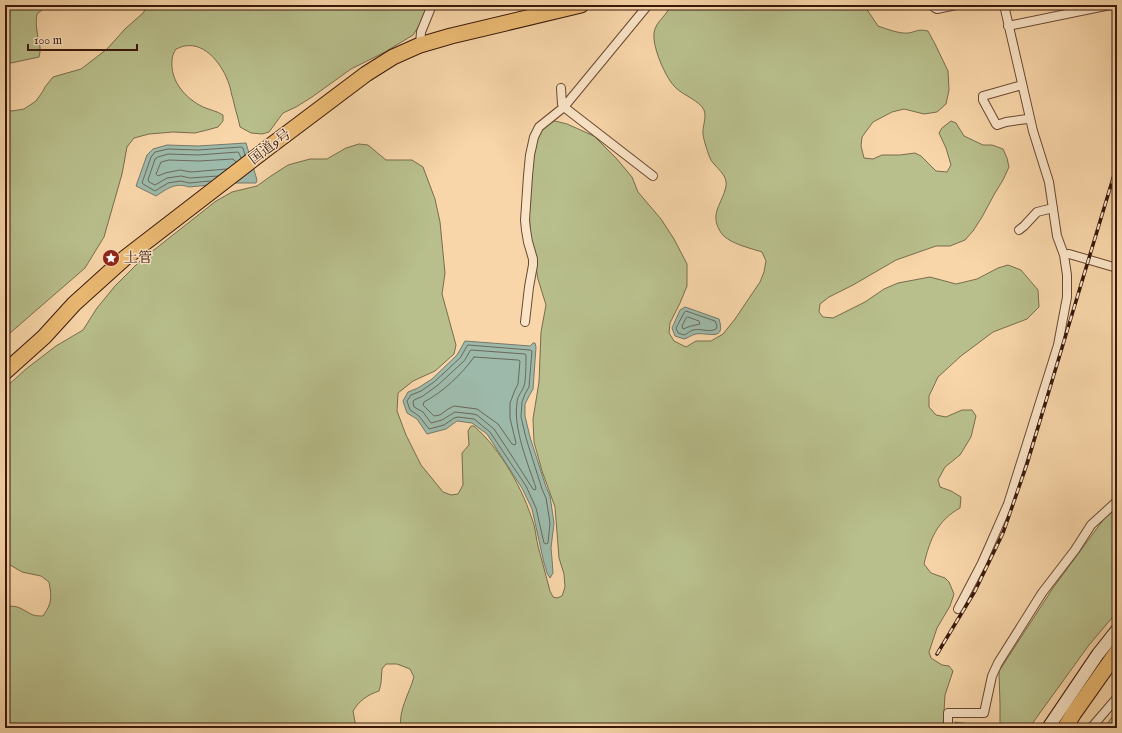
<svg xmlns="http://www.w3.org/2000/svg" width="1122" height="733" font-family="'IM FELL English','Noto Serif JP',serif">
<rect width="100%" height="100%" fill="#f8d6a9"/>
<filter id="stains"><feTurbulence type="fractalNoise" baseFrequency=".005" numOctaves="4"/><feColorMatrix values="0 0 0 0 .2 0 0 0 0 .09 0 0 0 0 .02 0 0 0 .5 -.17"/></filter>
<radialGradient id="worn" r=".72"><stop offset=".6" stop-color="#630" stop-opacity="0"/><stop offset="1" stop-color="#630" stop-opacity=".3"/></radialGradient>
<path fill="#b8bf8c" stroke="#786c4c" d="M5,5H48L37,14C36,20 36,25 37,31C38,42 42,46 39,57L11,63H5Z
M148,5H429L419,26L413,35L385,52L351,69L312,97L296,107L283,113L269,132L262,134L251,133L240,127C238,117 235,109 233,99C231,94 231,89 229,84C223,66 206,42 185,46C182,46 179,48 176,49C174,52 172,56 172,60C170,81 185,98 203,107C210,110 217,111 223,115V121L218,127L207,130L195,133L173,132L149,134L134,138L127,147L122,174L104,237L85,268L10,333L5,334V110L12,111L24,109L36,101L43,91L45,87L53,77L81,69L107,49L125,29L143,13Z
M671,5H864L878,26C887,29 899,34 909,33C918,31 917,29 928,31L935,44L948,71L949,90L946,104L937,112L924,114L904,109L892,112L873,122L862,137L861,146L864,158L873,159L882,155H900L915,153L921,156L936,171L947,172L951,165L946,148L939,133L942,128L951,121L956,123L964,136L983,145H992L1003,149L1007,158L1009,167L1003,180L995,193L982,217L973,231L965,240L950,246H936L896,260L853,285L829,297L820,304L819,312L823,317L833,318L865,302L884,289L898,283L930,277L956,284L977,279L998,268L1008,265L1021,270L1038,290L1039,307L1027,319L993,332L961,356L938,377L929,396V407L936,415L946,417L962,410H972L976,416L971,437L960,455L945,467L938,480L940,487L951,491L961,497L960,508C937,521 930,539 924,564L931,573L945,578L949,582L954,594L950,606L937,628L929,652L931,658L942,665L949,666L953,671L945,695L943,728H401C398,711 409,694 414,677L410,669L397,664H386L382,669L381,683L379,691C367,695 359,701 353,711L355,722L358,728H5V607C18,604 22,610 33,615C36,616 40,616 43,616C52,603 52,598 49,582L41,576L22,572L5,562V388L26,369L56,346L83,330L97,308L115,286L140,261L216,201L232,192L257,186L271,176L288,165L310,159H327L346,148L359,144L368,145L386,160H412L423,167L435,199L440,222L445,273L442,294L456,345L454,354L435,371L413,381L398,393L397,411L406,435L421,465L443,492L451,495L458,494L463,485L462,453L469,445L468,431L471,426H474C502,451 523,489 534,525C536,532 536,539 538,546C542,561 546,576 550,591L553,597L557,598L562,596L565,587L564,574L559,558L555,507L542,471L534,442L533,419L539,382L541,332L546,305L538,279L533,250L530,236L529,198L534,146L545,124L555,121L567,124L594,136L616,158L632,177L638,192L661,219L674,239L687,264V286L680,303L670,323L669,333L674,341L686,347L696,341H711L723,334L735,319L760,282L764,272L766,261L762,252C750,248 726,243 720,231C709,213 723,203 726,186C728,175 716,168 711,160C709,157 703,138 703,134C702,127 707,118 704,110C700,101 683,95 676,88C666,79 655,52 654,39C652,23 665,19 671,5Z
M1117,501V612L1089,645L1029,728H1000V704L999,671L1053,588Z
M1117,714V728H1104L1112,717Z"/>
<path fill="#9db9a9" stroke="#75796a" d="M246,143L257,180L256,183H231L189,187C175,182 167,189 156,196L136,186L147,155L153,149L167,145L198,146Z
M685,307L688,308L719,319C726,342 709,332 696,334C691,335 688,338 684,339L675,336L672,328L680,310Z
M465,341L530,346L533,343H535L536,347L533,389L529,396L525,404V416L530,437L546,487L550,496L554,523L551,548L552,559L553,573L550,578L547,573L544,563L532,509L522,488L487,434L472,423L457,421L446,429L427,434L417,419L407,413L403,401L408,392L418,388L432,379L457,355Z
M955,722L986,726V728H955Z"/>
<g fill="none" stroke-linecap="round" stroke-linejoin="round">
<path stroke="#6b685a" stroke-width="1" d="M227,169L191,172L180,170L165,173L158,176L156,174L161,162L169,160L199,161L233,159L236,162
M218,176L190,178L181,176L167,178L155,185L149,182L148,180L155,159L158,157L168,154L198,155L238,152L239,153L241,158
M210,181L189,183L181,181L168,183L155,191L143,184L142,183L151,157L155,152L168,149L198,150L241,147L243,148L245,155
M686,311L715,321L717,326L716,329C709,333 701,328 693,330C690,331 687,334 684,335L678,333L676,328L684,313Z
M688,317L699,321L700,324L691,326L683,329L682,326L686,318Z
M468,345L530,350L532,351L529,387L525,394L522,402L521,417L526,438L542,489L546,498L550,523L548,543L546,544L544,543L536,508L526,486L490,432L474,419L458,417L454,418L444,425L429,429L419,416L410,410L407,401L411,395L421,391L434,382L445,372L460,358Z
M471,350L525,354L526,355C526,362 526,381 524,386C522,392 517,396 517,403C513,428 528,464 536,488L535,490L533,489L506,447L494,429L477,415L473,414L455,412L442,420L431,423L423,412L414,407L413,402L414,400L423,396L438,385L464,361Z
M474,357L518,360L520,361L518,384L515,390L510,403V418L516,443L515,445L512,444L498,424L477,409L454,406L448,409L440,415L434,416L423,405L424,402C443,392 462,374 474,357Z"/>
<g stroke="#694832" stroke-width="10">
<path id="street" d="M932,5L935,8L937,9L956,5
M1004,5L1033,131L1049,182L1057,236L1064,255L1069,254L1117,268
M1008,26L1110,5
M420,45L421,32L432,5
M1022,85L983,96V100L996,124L997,125L1006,122L1027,119
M561,88L562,104L564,107L653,176
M1019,230L1024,226L1037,212L1053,208
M525,322L529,287L533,265V259L528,242L526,230L525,220L528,176L530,155L534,137L539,127L564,107L648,5
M958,609L982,563L1008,504L1058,345L1067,297V275L1064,255
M948,728V713H984L992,676L998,663L1042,593L1075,550L1091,525L1115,503L1117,500
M1091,728L1115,700L1117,699"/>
</g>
<g stroke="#39180b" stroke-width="14">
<path id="secondary" d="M1048,728L1098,654L1117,630"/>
</g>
<g stroke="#39180b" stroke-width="17">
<path id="highway" d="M5,372L44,337L74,304L125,258L269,147L366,74L393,57L420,45L451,36L581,5
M1065,728L1074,713L1117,652"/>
</g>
<use href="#street" stroke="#fae4c7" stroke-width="8"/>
<use href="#secondary" stroke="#fae4c7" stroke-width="12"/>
<use href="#highway" stroke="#ecbb74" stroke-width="15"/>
<g stroke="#39180b" stroke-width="3.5">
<path id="rail" d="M937,654L975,591L1003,533L1027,464L1117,165"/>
</g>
<use href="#rail" stroke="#fae4c7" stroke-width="2" stroke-dasharray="6" stroke-linecap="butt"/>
</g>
<defs>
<g id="sight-disc" transform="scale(0.9)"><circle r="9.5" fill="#8f2418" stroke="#fae4c7"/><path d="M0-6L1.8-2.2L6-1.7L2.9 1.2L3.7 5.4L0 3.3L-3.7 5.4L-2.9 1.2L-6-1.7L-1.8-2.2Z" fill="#fff"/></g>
</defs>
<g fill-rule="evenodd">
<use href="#sight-disc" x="111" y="258"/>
</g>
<g text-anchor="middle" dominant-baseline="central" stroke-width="3" stroke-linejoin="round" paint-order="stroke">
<g font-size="14" fill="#39180b" stroke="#fae4c7">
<text transform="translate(270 147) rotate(-37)">国道9号</text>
</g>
<g font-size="14" fill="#39180b" stroke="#fae4c7" text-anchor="start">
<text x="124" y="258">土管</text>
</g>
</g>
<rect width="1122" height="733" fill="none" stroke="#f8d6a9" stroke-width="20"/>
<rect x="6" y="6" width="1110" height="721" fill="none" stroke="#39180b" stroke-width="2"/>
<rect x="10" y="10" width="1102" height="713" fill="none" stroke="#39180b"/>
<path d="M28 44v6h109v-6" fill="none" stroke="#39180b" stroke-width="2"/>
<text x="34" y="44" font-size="12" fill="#39180b" stroke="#fae4c7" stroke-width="3" paint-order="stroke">100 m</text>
<rect width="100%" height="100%" filter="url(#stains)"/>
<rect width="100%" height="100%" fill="url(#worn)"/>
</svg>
